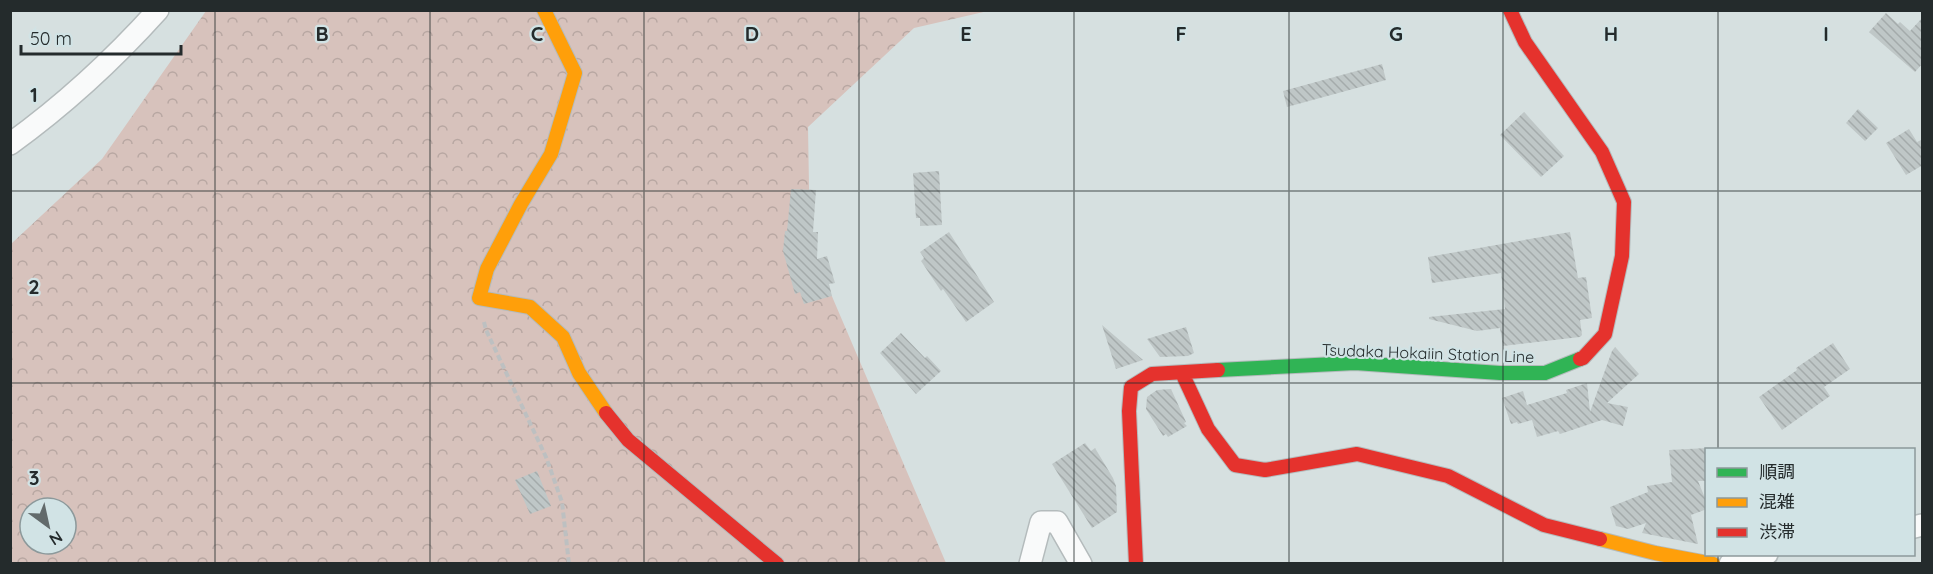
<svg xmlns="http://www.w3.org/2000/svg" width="1933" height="574" font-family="Quicksand,'Noto Sans JP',sans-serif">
<defs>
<pattern id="forest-crowns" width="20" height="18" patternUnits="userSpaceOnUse" patternTransform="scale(1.5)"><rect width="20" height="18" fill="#d7c2bc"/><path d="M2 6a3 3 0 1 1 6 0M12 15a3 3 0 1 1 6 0" fill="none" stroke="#b8a7a2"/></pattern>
<pattern id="building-back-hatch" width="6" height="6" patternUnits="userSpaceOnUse" patternTransform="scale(1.5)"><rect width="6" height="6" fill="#bfc7c7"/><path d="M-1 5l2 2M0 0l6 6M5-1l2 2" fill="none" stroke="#a4abab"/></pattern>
</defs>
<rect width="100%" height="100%" fill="#d6e0e0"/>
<path fill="url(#forest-crowns)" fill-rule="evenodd" d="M206,11H988L914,28L808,127L810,245L946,563L11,564V244L102,159ZM30,508H66V544H30Z"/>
<path fill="url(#building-back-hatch)" d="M1886,13L1898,24L1900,22L1910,31L1923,17V63L1915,72L1869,32Z
M1382,64L1386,80L1287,107L1283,91Z
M1858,109L1878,128L1865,141L1846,123Z
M1524,112L1564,156L1541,177L1500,135Z
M1909,129L1917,142L1923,139V165L1906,175L1886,143Z
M939,171L942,225L920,226V218H916L913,173Z
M791,189L816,190L813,232H818L817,259L827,256L835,283L829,284L832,296L804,304L800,292L795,294L783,251L785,231H787Z
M949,232L994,302L966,322L943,289L941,291L921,261L924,258L920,252Z
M1570,232L1578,278L1586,277L1592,318L1580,320L1582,335L1580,337L1503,346L1500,328L1477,331L1429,319V317L1505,309L1501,273L1432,283L1428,257Z
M1102,325L1143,360L1116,369Z
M1186,327L1194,353L1188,356L1160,357L1147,339Z
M901,333L925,358L927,356L941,371L916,394L880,353Z
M1833,343L1850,369L1824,387L1830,396L1782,430L1759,397L1797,370L1796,368Z
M1615,347L1639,374L1607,403L1628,407L1623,426L1602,420L1560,434L1558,431L1537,437L1532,420L1518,424L1517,422L1511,424L1502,398L1523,391L1527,405L1567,393L1566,390L1587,383L1590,412L1612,351Z
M1171,389L1186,422L1184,423L1187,426L1168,437L1166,434L1163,436L1146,409L1147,397L1157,390Z
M1085,443L1091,451L1095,448L1113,478L1116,486L1117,512L1092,528L1052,464Z
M1707,448V481H1698L1707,503V509L1691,515L1698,544L1642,533L1646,523L1628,529L1616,526L1610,507L1648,492L1647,486L1672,482L1669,450Z
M537,471L551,506L530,514L515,480Z"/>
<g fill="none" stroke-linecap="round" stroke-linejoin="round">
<g stroke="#b4bbbc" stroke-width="24">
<path id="street" d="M10,144C64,105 113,60 158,10
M1914,527L1922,525
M1030,564L1041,522H1057L1081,564
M1730,564L1753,562L1767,554"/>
</g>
<g stroke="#b4bbbc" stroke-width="16">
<path id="fast" d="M1218,370L1355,363L1500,373H1545L1580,359"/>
</g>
<g stroke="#b4bbbc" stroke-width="16">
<path id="slow" d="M544,10L575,73L551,154L521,204L487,269L479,298L530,307L563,337L579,373L606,413
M1600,539L1655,553L1713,564"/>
</g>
<g stroke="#b4bbbc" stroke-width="16">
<path id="jam" d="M1510,10L1525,42L1602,152L1624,202L1622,256L1605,334L1583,358L1580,359
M1182,373L1208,429L1235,465L1265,470L1357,454L1448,476L1544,525L1600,539
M606,413L628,440L777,564
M1136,564L1129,411L1131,387L1152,374L1218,370"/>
</g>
<path stroke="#bdc0c1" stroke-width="4" stroke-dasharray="6 3" stroke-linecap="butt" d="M484,322L486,330L546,457L562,502L569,564"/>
<use href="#street" stroke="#f9fafa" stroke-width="21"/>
<use href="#fast" stroke="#30b455" stroke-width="14"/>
<use href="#slow" stroke="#ff9f0a" stroke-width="14"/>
<use href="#jam" stroke="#e5322d" stroke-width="14"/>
</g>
<path fill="none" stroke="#242b2c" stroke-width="1.5" stroke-opacity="0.55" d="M215,10V564M430,10V564M644,10V564M859,10V564M1074,10V564M1289,10V564M1503,10V564M1718,10V450M10,191H1922M10,383H1922M1718,554V564"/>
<g text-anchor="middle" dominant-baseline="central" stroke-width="4.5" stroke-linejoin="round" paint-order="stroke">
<g font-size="16" fill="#242b2c" stroke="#d1e3e5">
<text transform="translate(1428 353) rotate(2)">Tsudaka Hokaiin Station Line</text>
</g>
</g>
<g font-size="20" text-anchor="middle" font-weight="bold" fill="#242b2c" stroke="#d1e3e5" stroke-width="4.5" stroke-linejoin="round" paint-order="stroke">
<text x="322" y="41">B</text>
<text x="537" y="41">C</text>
<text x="752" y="41">D</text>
<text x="966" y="41">E</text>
<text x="1181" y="41">F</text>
<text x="1396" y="41">G</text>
<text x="1611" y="41">H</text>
<text x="1826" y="41">I</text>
<text x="34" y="102">1</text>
<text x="34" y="294">2</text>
<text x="34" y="485">3</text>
</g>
<rect width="1933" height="574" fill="none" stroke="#242b2c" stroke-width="24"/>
<rect x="1705" y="448" width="210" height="108" fill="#d1e3e5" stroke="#8c999b" stroke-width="1.5"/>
<rect x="1717" y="468" width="30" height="9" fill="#30b455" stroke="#8c999b" stroke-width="1.5"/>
<text x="1759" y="478" font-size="18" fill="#242b2c">順調</text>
<rect x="1717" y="498" width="30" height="9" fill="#ff9f0a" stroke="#8c999b" stroke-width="1.5"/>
<text x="1759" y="508" font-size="18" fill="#242b2c">混雑</text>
<rect x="1717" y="528" width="30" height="9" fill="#e5322d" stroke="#8c999b" stroke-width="1.5"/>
<text x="1759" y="538" font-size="18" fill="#242b2c">渋滞</text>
<g transform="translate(48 526) rotate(147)"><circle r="28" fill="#d1e3e5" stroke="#8c999b" stroke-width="1.5"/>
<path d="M0-4.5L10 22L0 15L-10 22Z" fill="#626a6b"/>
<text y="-9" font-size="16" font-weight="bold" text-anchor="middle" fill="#242b2c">N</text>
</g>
<path d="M21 45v9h160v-9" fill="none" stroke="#242b2c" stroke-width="3"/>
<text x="30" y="45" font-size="18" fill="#242b2c" stroke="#d1e3e5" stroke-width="4.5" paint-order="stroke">50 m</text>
</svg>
